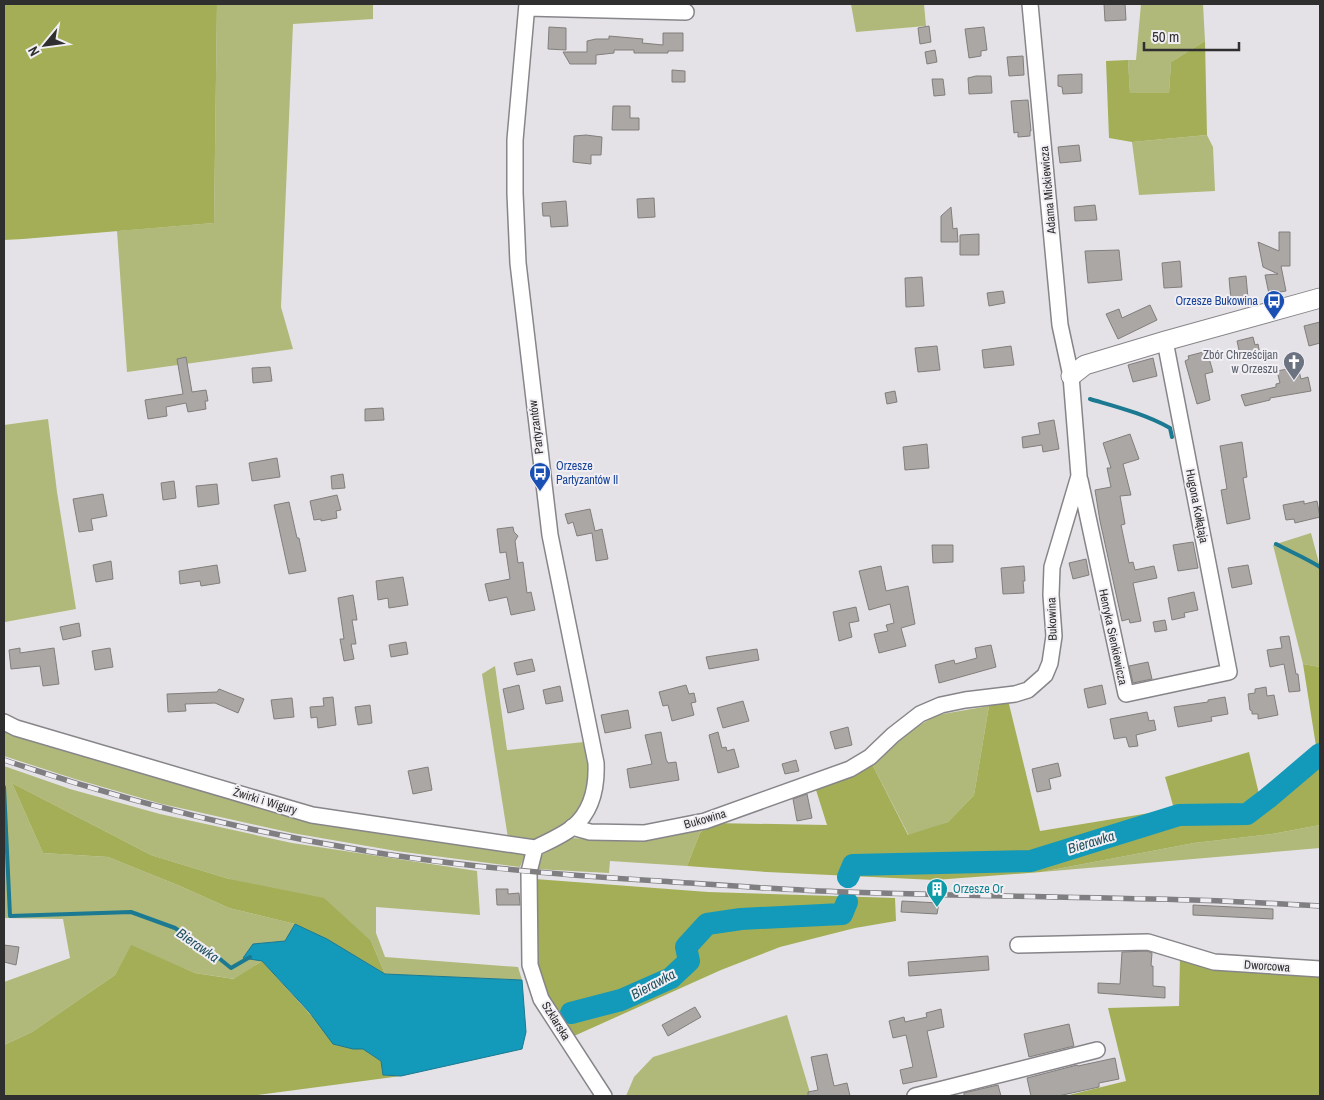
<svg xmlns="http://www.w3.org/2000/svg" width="1324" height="1100" font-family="'Archivo Narrow',sans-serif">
<rect width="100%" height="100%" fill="#e4e2e6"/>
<path fill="#b0b97a" d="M217,4H373V19L293,24L281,307L293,349L127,372L117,231L214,223Z
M851,4H924L926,26L856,32Z
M1141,4H1203L1205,41L1171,62L1169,93H1130L1128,60H1136Z
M1207,135L1213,147L1215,191L1139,195L1132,142Z
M48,419L57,492L76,609L5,622L4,425Z
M1311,533L1320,567V667L1303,664L1273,545Z
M495,666L507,750L584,742L589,776L584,800L570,821L533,841L508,838L482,674Z
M989,706L974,795L948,822L909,836L872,764L911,730L937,715Z
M4,729L301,816L526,852L520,867L396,851L292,833L162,804L75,779L4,756Z
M4,766L70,789L160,814L292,843L477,871L480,915L376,907V933L385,957L518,967L522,980L385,974L371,941L229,879L151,855L12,783L43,853L108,857L180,886L229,908L295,924L286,941L262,961L235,979L195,973L131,946L115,975L32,1032L4,1045V982L70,958L63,919L4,918Z
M712,823L700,833L687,866L610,861L609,873L535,869L542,855L559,843L572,838L603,840L651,838Z
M1320,825V848L1041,872L1194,843L1272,834Z
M787,1015L811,1096H626L634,1077L653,1057Z"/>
<path fill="#a3ae57" d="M4,4H217L214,223L23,239L4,240Z
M1205,41L1207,135L1132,142L1109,138L1106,61L1128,60L1130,93H1169L1171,62Z
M1303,664L1320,667V825L1272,834L1194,843L1041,872L935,880L767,872L687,866L700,833L712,823L827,825L816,790L872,764L908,835L948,822L974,795L989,706L1008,700L1040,831L1174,809L1165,777L1249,752L1259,794L1316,746Z
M12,783L151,855L229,879L324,898L371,941L385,974L327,939L295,924L229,908L180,886L108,857L43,853Z
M535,879L708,892L895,898L896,921L855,928L780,947L721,970L574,1036L547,995L538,962Z
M131,945L195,973L234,979L262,961L319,1024L353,1049H363L381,1061L383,1075L401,1076L251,1096H4V1045L32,1032L115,975Z
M1180,958L1320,975V1096H1065L1126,1081L1108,1008L1179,1006Z"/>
<path fill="#1399ba" stroke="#1b7991" d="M295,924L327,939L385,974L522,980L526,1032L522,1049L401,1076L383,1075L381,1061L363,1049H353L333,1044L310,1013L262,961L243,958L253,944L285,941Z"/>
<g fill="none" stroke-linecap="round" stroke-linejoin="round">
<path stroke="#1b7991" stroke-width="4" d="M1090,399C1117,407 1145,414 1170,428L1172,437
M1276,544C1291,552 1306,558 1320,567
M4,787L10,916L131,912L175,928L215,955L231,968L250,957"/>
<path stroke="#1399ba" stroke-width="22" d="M848,877L853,865L1031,861L1179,815L1247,814L1268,798L1320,754
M571,1013L621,1000L671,978L689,961L686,947L707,924L741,919L842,914L847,902"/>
</g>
<path fill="#aba7a5" stroke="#827e7c" d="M1104,4H1125L1126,20L1105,21Z
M929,26L931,42L920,44L918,28Z
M549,27L566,28V50L548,49Z
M984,27L987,50L981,51V56L969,58L965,29Z
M663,33H683V51H668V53H634V50H614V53L596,55V64H570L563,52H587V41L596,39H609V36L643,39L642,43L663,45Z
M935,50L937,62L927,64L925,52Z
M1023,56L1024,75L1009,76L1007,57Z
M672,70L685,71V82H672Z
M1082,74V93L1063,94L1062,87L1058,86V75Z
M976,76H991L992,93L969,94L968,78Z
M932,79H943L945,95L934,96Z
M1028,100L1031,131H1030V136L1018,137V132L1014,133L1011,101Z
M613,106H630V118H639V130H612Z
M586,135L602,137L601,155H591V164L573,162L574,136Z
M1079,145L1081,161L1060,163L1058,147Z
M654,198L655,217L638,218L637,199Z
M566,201L568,226L551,227L550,216H543L542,203Z
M1095,205L1097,220L1075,221L1074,207Z
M951,207L953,229L957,228L958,242H941V216Z
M1279,232H1290V266H1281L1286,291L1269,294L1265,275L1278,274L1263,267L1258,242L1279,251Z
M979,234V255H960V235Z
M1119,250L1122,280L1088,283L1085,251Z
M1180,261L1182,287L1164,288L1162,263Z
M1246,276L1248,298L1231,300L1229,278Z
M922,277L924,306L906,307L905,278Z
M1003,291L1005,303L989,306L987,293Z
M1150,305L1157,320L1118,339L1106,314L1119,309L1122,318Z
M1320,322V343L1309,346L1304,326Z
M1253,337L1255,345L1258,344L1260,354L1241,359L1237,341Z
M937,346L940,370L918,372L915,348Z
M1011,346L1014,365L984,368L982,350Z
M1207,351L1213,372L1205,374L1210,400L1197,404L1185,361L1189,359L1188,356Z
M186,357L192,392L206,390L208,401H205L206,409L188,412L186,403L166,407L167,416L148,419L145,400L183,394L177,359Z
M1153,358L1157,376L1133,382L1128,365Z
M270,367L272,381L253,383L252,368Z
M1298,367L1301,379L1308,377L1311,391L1270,398V400L1245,406L1241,395L1276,387V384L1280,383L1277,371Z
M895,391L897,402L887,404L885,393Z
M383,408L384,420L365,421V409Z
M1054,420L1059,449L1043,452L1042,445L1023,448L1022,437L1040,434L1038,423Z
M1130,434L1139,459L1123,464L1131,495L1120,496L1125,524L1121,525L1129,563L1133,562L1135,570L1154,566L1157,578L1133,583L1141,621L1130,623L1129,619L1122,621L1100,521L1095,490L1111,487L1107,468H1111L1103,443Z
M1242,442L1247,477L1243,478L1250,519L1227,524L1221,490L1227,489L1220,446Z
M927,444L929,468L905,470L903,447Z
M277,458L280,477L252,481L249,463Z
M343,474L345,488L332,489L331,476Z
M174,481L176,498L163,500L161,483Z
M217,484L219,504L198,507L196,486Z
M103,494L107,516L91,519L93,530L79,532L73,499Z
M337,495L341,510L336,511L337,518L321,521V519L314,520L310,501Z
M1304,501V504L1317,501L1320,517L1295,523L1294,519L1286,520L1283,505Z
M289,502L297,538H299L306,571L289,574L274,505Z
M590,509L595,531L602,529L608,559L596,561L592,533L577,536L573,522L568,524L565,514Z
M513,527L514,532L518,536L515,541L518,563L523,562L527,593L531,592L535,610L511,615L507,597L489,601L485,584L510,579L506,552L500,553L497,529Z
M1193,542L1198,568L1178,571L1173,545Z
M932,545H953V562L933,563Z
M1086,559L1089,575L1073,579L1069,563Z
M111,561L113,579L96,582L93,565Z
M217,565L220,583L201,586L200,581L180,584L179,571Z
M1248,565L1252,584L1232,588L1228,568Z
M881,566L886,591L908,586L915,624L901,628L906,646L879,653L874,634L888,631L886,625L894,623L890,604L869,610L859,571Z
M1024,566L1025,581H1023L1024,593L1003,594L1001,568Z
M403,577L408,605L389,608L388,598L378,600L376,581Z
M1194,592L1198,610L1184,613L1185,617L1172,620L1168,598Z
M353,595L357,620H352L356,644H351L354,659L344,661L340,639H344L338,598Z
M856,607L859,621L849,623L852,637L839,641L833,612Z
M1165,620L1167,630L1155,632L1153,622Z
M79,623L81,636L63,640L60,627Z
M1289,636L1296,674H1298L1300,691L1289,692L1284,664L1270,667L1267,650L1282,648L1280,637Z
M406,642L408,654L391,657L389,645Z
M991,645L996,667L939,683L935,665L954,660L955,664L977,658L975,648Z
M20,648V653L54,648L59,684L43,686L40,666L11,669L9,650Z
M110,648L113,667L95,670L92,651Z
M757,649L759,660L709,669L706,657Z
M532,659L535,671L517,675L514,663Z
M1148,662L1152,679L1133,683L1129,666Z
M519,685L524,709L508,713L503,689Z
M686,685L689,694L694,693L696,702L691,703L694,715L672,721L668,705L663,706L659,692Z
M1102,685L1106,704L1088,708L1084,689Z
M560,686L563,701L546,704L543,690Z
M1266,687L1267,696L1274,695L1278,715L1258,719V714H1252V711L1250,710L1248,694L1255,693V689Z
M219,689L244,699L238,713L215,703L185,704L186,711L168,712L167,694L217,692Z
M333,697L336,725L318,728L317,717L311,718L310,707L324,706L323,698Z
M1225,697L1228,714L1211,717L1212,721L1178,727L1174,707L1208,702V700Z
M292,698L294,717L274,719L271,700Z
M743,701L749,721L723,728L717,708Z
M370,705L372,723L358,725L355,707Z
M628,710L631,728L605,733L601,715Z
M1147,712L1149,721L1154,720L1156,730L1136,735L1138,746L1129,747L1126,737L1114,739L1110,719Z
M848,727L852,745L835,749L830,732Z
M661,732L666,759L668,763L676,762L679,780L630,788L627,769L652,764L645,735Z
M718,732L722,748L726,747L727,751L734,749L739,767L718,773L709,735Z
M796,760L799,771L785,774L782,764Z
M1058,763L1061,776L1049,779L1051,789L1037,792L1032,769Z
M428,767L432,790L413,794L408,771Z
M807,794L812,818L797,821L793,799Z
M496,889H508V894L519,893L520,905H497Z
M902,901L939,903L937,914L901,912Z
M1193,905L1273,909V919L1193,915Z
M4,945L19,947L16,965L4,962Z
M1147,951L1152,953L1151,966H1153V986L1165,987V998L1098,993V983L1120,984L1122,952Z
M988,956L989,970L909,976L908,962Z
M695,1007L701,1017L668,1036L662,1025Z
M941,1009L944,1027L927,1031L937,1077L903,1084L900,1070L913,1067L906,1035L893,1038L889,1021L904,1017L905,1022L927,1017L926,1013Z
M1069,1024L1074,1046L1029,1057L1024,1034Z
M827,1054L834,1086L847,1083L850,1096H808V1092L818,1090L811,1057Z
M1115,1058L1119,1079L1099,1083V1087L1058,1096H1031L1027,1078L1077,1065L1078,1066Z
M998,1085L1001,1096H964V1093Z"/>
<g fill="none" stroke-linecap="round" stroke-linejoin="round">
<g stroke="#878589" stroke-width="18">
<path id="minor" d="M527,4L515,140V193L518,263L550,535L596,763C597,786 592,811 573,827C562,836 547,842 535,848
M527,8L686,12
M1080,480L1126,694L1229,672L1165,341
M4,722L16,728L312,815L535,848
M572,827L590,832L644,833L705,821L850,769L870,757L893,735L920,714L941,705L965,700L1015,694L1028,690L1045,675L1050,663L1054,636L1051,595L1052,567L1079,476L1071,376L1060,325L1030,4
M535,848L529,872L530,965L541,999L604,1096
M1018,945L1148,942L1214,962L1320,969
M915,1096L1097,1050"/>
</g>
<g stroke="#878589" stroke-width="21">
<path id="tertiary" d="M1071,376L1085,365L1165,341L1320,298"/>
</g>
<use href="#minor" stroke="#fff" stroke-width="15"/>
<use href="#tertiary" stroke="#fff" stroke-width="19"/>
<g stroke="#7f7e81" stroke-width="5.5">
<path id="rail" d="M4,760C122,800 243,831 366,851C463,867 561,875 659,881C721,885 783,890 846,892C962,896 1078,897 1193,900C1236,901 1278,904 1320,906"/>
</g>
<use href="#rail" stroke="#f1eff3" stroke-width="4" stroke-dasharray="11" stroke-linecap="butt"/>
</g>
<defs>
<g id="bus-pin" transform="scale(1.125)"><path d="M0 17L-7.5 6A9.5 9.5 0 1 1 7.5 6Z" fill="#1a4fb4" stroke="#f1eff3"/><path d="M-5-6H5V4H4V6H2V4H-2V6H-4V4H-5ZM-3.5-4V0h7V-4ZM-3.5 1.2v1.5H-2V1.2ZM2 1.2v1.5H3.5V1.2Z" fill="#fff"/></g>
<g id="church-pin" transform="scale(1.125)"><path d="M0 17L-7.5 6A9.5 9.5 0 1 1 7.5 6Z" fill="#6b7280" stroke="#f1eff3"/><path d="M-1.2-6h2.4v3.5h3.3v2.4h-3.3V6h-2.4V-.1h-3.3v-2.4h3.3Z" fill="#fff"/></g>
<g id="building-pin" transform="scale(1.125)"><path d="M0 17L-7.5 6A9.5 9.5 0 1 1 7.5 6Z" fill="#0f9aa8" stroke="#f1eff3"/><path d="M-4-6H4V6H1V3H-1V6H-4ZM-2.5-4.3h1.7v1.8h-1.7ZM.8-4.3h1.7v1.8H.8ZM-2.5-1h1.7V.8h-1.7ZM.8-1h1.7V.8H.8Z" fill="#fff"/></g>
</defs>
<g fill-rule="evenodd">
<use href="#bus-pin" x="1274" y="301"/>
<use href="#church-pin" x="1294" y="362"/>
<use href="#bus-pin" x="540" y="473"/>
<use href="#building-pin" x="937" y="889"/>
</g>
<g text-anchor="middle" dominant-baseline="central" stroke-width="4" stroke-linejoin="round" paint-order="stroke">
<g font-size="12" fill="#2f2f30" stroke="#f1eff3">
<text transform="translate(1048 190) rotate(-95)">Adama Mickiewicza</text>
<text transform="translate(536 427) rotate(-97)">Partyzantów</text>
<text transform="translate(1197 506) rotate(79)">Hugona Kołłątaja</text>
<text transform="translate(1052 619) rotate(-92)">Bukowina</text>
<text transform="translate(1113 637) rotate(78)">Henryka Sienkiewicza</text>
<text transform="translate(265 801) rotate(17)">Żwirki i Wigury</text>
<text transform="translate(705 819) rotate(-16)">Bukowina</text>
<text transform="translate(1267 966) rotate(4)">Dworcowa</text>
<text transform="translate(556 1021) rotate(58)">Szklarska</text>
</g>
<g font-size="12" fill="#164399" stroke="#f1eff3" text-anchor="end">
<text x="1258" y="301">Orzesze Bukowina</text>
<text x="556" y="466" text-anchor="start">Orzesze<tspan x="556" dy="14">Partyzantów II</tspan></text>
</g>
<g font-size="12" fill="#5b616d" stroke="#f1eff3" text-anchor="end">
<text x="1278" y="355">Zbór Chrześcijan<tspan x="1278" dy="14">w Orzeszu</tspan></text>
</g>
<g font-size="12" fill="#0d838f" stroke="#f1eff3" text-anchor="start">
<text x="953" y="889">Orzesze Or</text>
</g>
<g font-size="14" font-style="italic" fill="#235362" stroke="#f1eff3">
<text transform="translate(1091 842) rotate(-17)">Bierawka</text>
<text transform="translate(198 945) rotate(35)">Bierawka</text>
<text transform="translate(653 984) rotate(-28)">Bierawka</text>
</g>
</g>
<rect width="1324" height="1100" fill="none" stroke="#2f2f30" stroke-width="10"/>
<g transform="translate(45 45) rotate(241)" stroke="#f1eff3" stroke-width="4" paint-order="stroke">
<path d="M0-4L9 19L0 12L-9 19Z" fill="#2f2f30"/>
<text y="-8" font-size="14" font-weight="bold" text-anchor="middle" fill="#2f2f30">N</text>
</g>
<path d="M1144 42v8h95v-8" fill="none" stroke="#2f2f30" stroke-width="2.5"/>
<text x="1152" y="42" font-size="15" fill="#2f2f30" stroke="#f1eff3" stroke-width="4" paint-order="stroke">50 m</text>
</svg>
